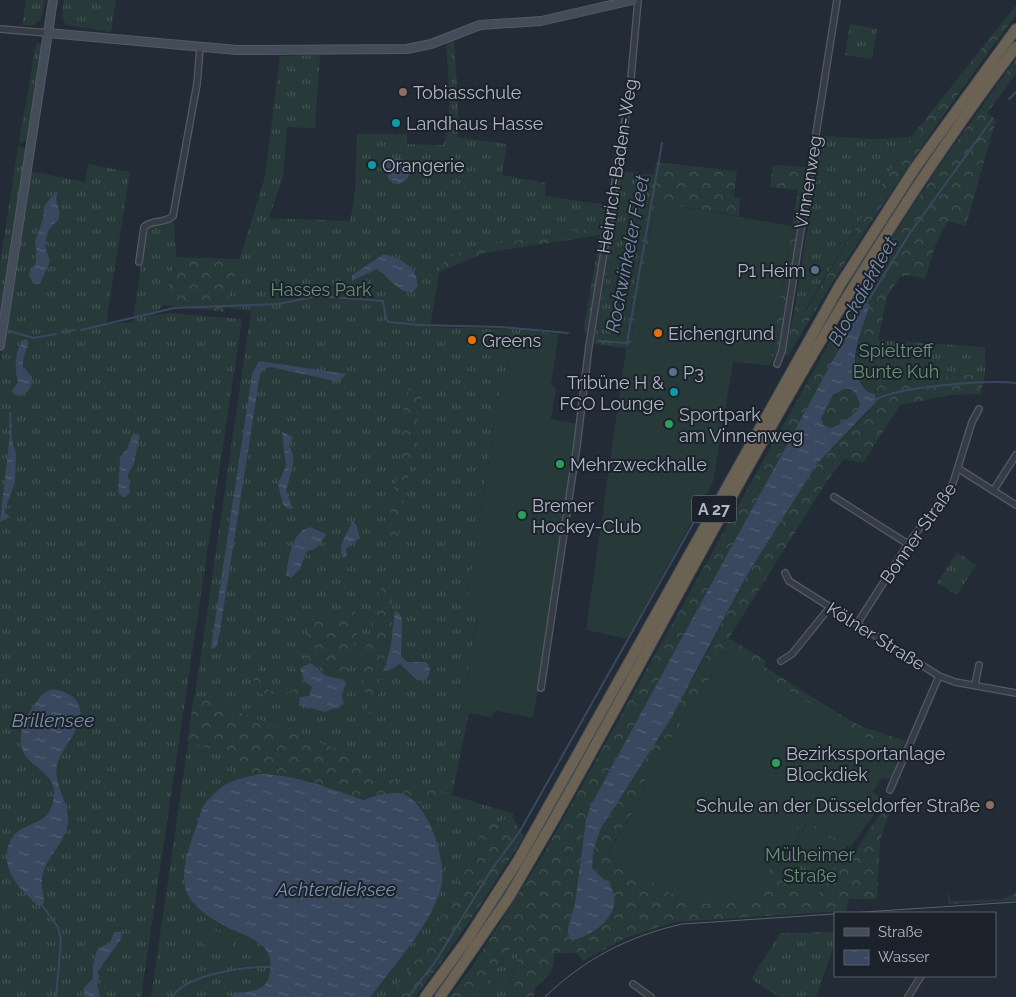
<svg xmlns="http://www.w3.org/2000/svg" width="1016" height="997" font-family="Raleway,sans-serif">
<defs>
<pattern id="grass-tufts" width="24" height="20" patternUnits="userSpaceOnUse" patternTransform="scale(1.25)"><rect width="24" height="20" fill="#273939"/><path d="M3 7l-1-3M5 7V3M7 7l1-3M15 17l-1-3M17 17v-4M19 17l1-3" fill="none" stroke="#445354"/></pattern>
<pattern id="forest-crowns" width="20" height="18" patternUnits="userSpaceOnUse" patternTransform="scale(1.25)"><rect width="20" height="18" fill="#273939"/><path d="M2 6a3 3 0 1 1 6 0M12 15a3 3 0 1 1 6 0" fill="none" stroke="#445354"/></pattern>
<pattern id="water-ripples" width="26" height="14" patternUnits="userSpaceOnUse" patternTransform="scale(1.25)"><rect width="26" height="14" fill="#39485e"/><path d="M2 4q2-2 4 0t4 0M15 11q2-2 4 0t4 0" fill="none" stroke="#536073"/></pattern>
</defs>
<rect width="100%" height="100%" fill="#222b36"/>
<path fill="url(#grass-tufts)" d="M26,0H45L41,19L34,25H22Z
M64,0H116L111,32L66,25L62,16Z
M850,24L877,29L872,59L845,55Z
M454,39L459,124L457,137L507,144L502,175L546,183L545,196L608,205L605,226L465,249L441,264L430,327L514,329L558,334V339L514,335L506,376H502L466,606L478,608L462,712L469,713L452,795L514,814L512,817L483,828C459,889 430,946 388,997H151L251,311L225,308L265,176L280,56L320,55L315,128L287,127L283,177L269,218L350,221L355,192L357,134H407V144L443,145C453,120 448,72 446,44Z
M36,43H42L41,68L29,141L19,142Z
M822,136L876,139L911,137L804,312L795,307Z
M18,146L26,148L28,151L0,330V264Z
M88,164L130,172L106,324L133,322L146,228L150,225L174,221L176,257L164,305L152,316L168,313L242,319L141,997H0V363L30,171L85,182Z
M622,171L654,175L625,338L598,333Z
M878,340L985,347V373L880,383L874,367Z
M957,552L976,565L957,595L937,583Z
M807,824L847,850L816,899L775,873Z
M835,932V943L816,997H779L751,979L780,933Z
M520,935L519,953L510,982L526,997H477Z"/>
<path fill="url(#forest-crowns)" fill-rule="evenodd" d="M1016,5V15C934,125 858,238 788,356L785,354L795,307L805,312L911,137Z
M1016,59V74L987,113L996,120L966,226L948,221L935,246L925,279L908,275L900,277L887,297L878,340L874,367L880,383L985,373L981,394L951,395L900,405L863,463L844,459L827,481L729,638L765,660V667L849,720L861,726L905,741L901,749L859,735L727,651L646,778L642,797L607,853L803,818L846,845L844,848L806,824L775,873L816,899L844,855L851,859C863,839 875,817 893,802L880,840L877,899H849L846,911L674,922L626,938L583,961L577,953H554C554,972 551,976 535,987L534,997H525L517,989L509,987L519,953V936L477,997H449L473,965L543,855L866,277L939,166ZM864,303L870,304C863,329 842,375 871,393L870,410L817,464L747,575L699,668L601,828L594,848L592,867L610,886L603,924L579,939L568,927L575,903L586,819L592,803Z
M656,162L737,171L734,197L740,198L739,216L655,202L630,349L594,344L620,170L622,171L598,333L625,338Z
M773,165L807,167L778,351L769,366L765,365L771,357L798,190L770,187Z
M605,226L589,334L583,332L600,235L485,253L440,272L441,264L465,249Z
M176,257L240,259L224,312L164,305Z
M414,382L422,383L424,385L417,424V448L412,458L401,511L399,540L393,544L390,538L391,501L400,466L401,421L409,389Z
M844,389H851L856,394L860,405C856,415 841,424 831,428L823,425L821,419L833,395Z
M385,579L390,581C393,603 393,623 390,645C388,654 381,662 383,671H388L386,675H380L378,678L383,683V690L379,693L373,713L367,712C369,697 362,684 361,669C361,656 368,640 373,628L369,619L381,609L378,596Z
M354,610L357,614L355,619L358,626L350,665L340,676L328,675L317,665L306,663L307,660L299,650C303,639 312,623 319,614L348,618L351,611Z
M258,660C259,689 261,691 290,694L299,684L301,677L310,686L307,695L300,696L298,702C267,695 247,702 255,661Z
M194,695L358,757L364,773L452,795L451,802L432,796L427,804L415,802L401,794L377,795L364,800L298,780L259,774L230,782L241,757L187,742Z
M512,817L524,836C490,892 455,945 415,997H388C430,946 459,889 483,827Z
M948,890L951,901L1002,899L1016,893V901L948,904Z"/>
<path fill="#273939" d="M655,202L792,226L771,357L765,365L733,362L713,483L627,639L586,630L626,349H630Z
M514,335L558,339L551,384L556,389L551,419L578,424L544,659L533,718L496,711L491,717L462,712L478,609L466,606L502,375H506Z
M727,651L859,735L901,749L891,779L882,778L873,792L884,799L883,802L850,848L803,818L750,900L689,905L607,854L642,797L646,778Z
M807,824L844,848L828,875L803,859L807,853L794,844Z
M205,928L236,937L231,952L201,943Z"/>
<path fill="url(#water-ripples)" fill-rule="evenodd" d="M389,158L401,159L411,168C410,177 406,182 398,184L389,180L385,167Z
M56,192H58L56,199L59,211V219L49,229L46,240L47,243L45,246L50,261L40,284H34L29,276L30,269L35,265L37,254L35,242L43,219L44,206Z
M384,254C402,259 416,266 418,286L413,292C398,294 390,277 377,269L352,281V275Z
M864,303L870,304C866,318 855,345 855,360C855,372 861,393 875,394L876,402L817,464L747,575L670,720L601,828L594,848L592,867C597,875 606,879 611,887C625,913 594,936 572,940L568,934V927L575,903L586,819L592,803ZM844,389H851L856,394L860,405C856,415 841,424 831,428L823,425L821,419L833,395Z
M25,339L28,341C28,350 22,357 23,367L32,377C33,389 26,396 15,395L12,390L18,383C15,371 13,350 25,339Z
M259,361L346,374L339,382L271,367L265,368L260,374L222,618L217,646L213,649L211,647L252,374Z
M9,412H11L12,440L16,453L15,483L4,512L10,517L0,522L10,434Z
M282,432L293,437L289,446C299,461 289,475 286,492L293,508L289,509L283,505L278,484L286,466Z
M133,433L140,435L134,463L128,475L130,493L124,498L118,493L120,457L127,449Z
M352,521L356,524L360,538L346,549L347,555L343,558C336,544 349,534 352,521Z
M310,527L326,534C321,546 317,548 306,552L300,569L291,578L286,575C289,558 291,532 310,527Z
M395,611L400,614L402,619L401,656L407,662H426L430,668L429,676L423,681L416,679L400,664L388,671H384L391,645Z
M310,663C317,666 320,673 327,676C334,679 339,676 346,682L342,696L344,704L325,712L299,705L300,697L309,696L312,687L304,681L300,668Z
M52,689C60,690 70,693 76,700C92,722 62,744 57,765C53,785 69,802 68,821C67,844 43,858 42,880C41,887 44,895 44,903L38,906C22,890 5,877 7,852C8,845 11,837 17,832C36,819 52,823 54,794C56,762 0,768 29,713C35,703 41,693 52,689Z
M259,774C294,774 331,789 364,800C374,796 391,791 402,794C429,802 448,863 441,888C431,922 405,952 384,979C379,985 375,992 370,997H232L233,993C246,992 265,992 269,977C278,941 247,938 225,926C213,920 199,911 191,900C176,880 189,848 196,827C199,820 200,811 204,805C207,800 213,795 217,791C228,780 244,778 259,774Z
M114,932H122L121,939L98,971L99,978L97,984L100,997H85L83,989L93,978V964L98,948L110,943Z"/>
<g fill="none" stroke-linecap="round" stroke-linejoin="round">
<path stroke="#39485e" stroke-width="2" d="M1009,99L1016,92
M866,304L910,233L993,118
M81,330L174,308L278,304L318,296L383,301L386,319L389,322L420,325L501,327L568,333
M9,331L34,338L56,334
M62,332L75,330
M598,341L627,343L662,143
M874,401C894,386 990,380 1016,383
M41,904L58,927L61,940L56,997
M172,997C187,974 246,966 271,967
M408,997L435,962L492,869L520,831L699,513"/>
<g stroke="#535a64" stroke-width="8">
<path id="street" d="M0,29L48,33
M139,262L144,227C152,219 165,224 173,216L197,84L200,47
M777,364L782,351L837,0
M959,469L1016,505
M993,491L1016,455
M834,497L908,544
M785,573L789,581L939,676L955,682L1016,693
M857,624L908,544L953,483L972,422L979,409
M781,661L792,654L830,607
M975,685L979,665
M541,688L577,445L589,346L630,89L638,0
M890,790L939,676
M633,984L651,997
M908,997L921,976"/>
</g>
<g stroke="#535a64" stroke-width="10">
<path id="secondary" d="M48,33L237,50L407,49L431,44L480,25L541,21L633,0
M0,346L53,0"/>
</g>
<g stroke="#404751" stroke-width="12">
<path id="highway" d="M425,997L467,940L519,859L840,285L915,168L1016,29
M440,997L509,897L552,823C700,561 833,287 1016,47"/>
</g>
<use href="#street" stroke="#353c46" stroke-width="5.5"/>
<use href="#secondary" stroke="#444c59" stroke-width="8"/>
<use href="#highway" stroke="#6c6253" stroke-width="10"/>
<path stroke="#58616d" stroke-width="1" d="M545,997C584,959 629,936 682,924L1016,902"/>
</g>
<g fill="#8d6e63" stroke="#1b222b" stroke-width="2">
<circle cx="403" cy="92" r="5"/>
<circle cx="990" cy="805" r="5"/>
</g>
<g fill="#0f9aa8" stroke="#1b222b" stroke-width="2">
<circle cx="396" cy="123" r="5"/>
<circle cx="372" cy="165" r="5"/>
<circle cx="674" cy="392" r="5"/>
</g>
<g fill="#5c6f8a" stroke="#1b222b" stroke-width="2">
<circle cx="815" cy="270" r="5"/>
<circle cx="673" cy="372" r="5"/>
</g>
<g fill="#e8710a" stroke="#1b222b" stroke-width="2">
<circle cx="658" cy="333" r="5"/>
<circle cx="472" cy="340" r="5"/>
</g>
<g fill="#2e9e5b" stroke="#1b222b" stroke-width="2">
<circle cx="669" cy="424" r="5"/>
<circle cx="560" cy="464" r="5"/>
<circle cx="522" cy="515" r="5"/>
<circle cx="776" cy="763" r="5"/>
</g>
<g text-anchor="middle" dominant-baseline="central" stroke-width="4" stroke-linejoin="round" paint-order="stroke">
<rect fill="#1b222b" stroke="#838a95" stroke-width="1" x="691.5" y="495.5" width="45" height="27" rx="4"/>
<g font-size="16" font-weight="bold" fill="#b0b7c3">
<text x="714" y="509">A 27</text>
</g>
<g font-size="18" fill="#b0b7c3" stroke="#1b222b" text-anchor="start">
<text x="413" y="92">Tobiasschule</text>
<text x="406" y="123">Landhaus Hasse</text>
<text x="382" y="165">Orangerie</text>
<text x="805" y="270" text-anchor="end">P1 Heim</text>
<text x="668" y="333">Eichengrund</text>
<text x="482" y="340">Greens</text>
<text x="683" y="372">P3</text>
<text x="664" y="382" text-anchor="end">Tribüne H &amp;<tspan x="664" dy="21">FCO Lounge</tspan></text>
<text x="679" y="414">Sportpark<tspan x="679" dy="21">am Vinnenweg</tspan></text>
<text x="570" y="464">Mehrzweckhalle</text>
<text x="532" y="505">Bremer<tspan x="532" dy="21">Hockey-Club</tspan></text>
<text x="786" y="753">Bezirkssportanlage<tspan x="786" dy="21">Blockdiek</tspan></text>
<text x="980" y="805" text-anchor="end">Schule an der Düsseldorfer Straße</text>
</g>
<g font-size="18" fill="#b0b7c3" stroke="#1b222b">
<text transform="translate(617 166) rotate(-81)">Heinrich-Baden-Weg</text>
<text transform="translate(808 182) rotate(-81)">Vinnenweg</text>
<text transform="translate(918 533) rotate(-55)">Bonner Straße</text>
<text transform="translate(876 636) rotate(32)">Kölner Straße</text>
</g>
<g font-size="18" fill="#6a9173" stroke="#1b222b">
<text x="321" y="289">Hasses Park</text>
<text x="896" y="350">Spieltreff<tspan x="896" dy="21">Bunte Kuh</tspan></text>
<text x="810" y="854">Mülheimer<tspan x="810" dy="21">Straße</tspan></text>
</g>
<g font-size="19" font-style="italic" fill="#7b8ea9" stroke="#1b222b">
<text transform="translate(627 254) rotate(-79)">Rockwinkeler Fleet</text>
<text transform="translate(862 291) rotate(-61)">Blockdiekfleet</text>
<text x="53" y="720">Brillensee</text>
<text x="336" y="889">Achterdieksee</text>
</g>
</g>
<rect x="834" y="912" width="162" height="65" fill="#1b222b" stroke="#575e68"/>
<rect x="844" y="928" width="25" height="8" fill="#444c59" stroke="#575e68"/>
<text x="878" y="937" font-size="15" fill="#b0b7c3">Straße</text>
<rect x="844" y="950" width="25" height="15" fill="url(#water-ripples)" stroke="#575e68"/>
<text x="878" y="962" font-size="15" fill="#b0b7c3">Wasser</text>
</svg>
